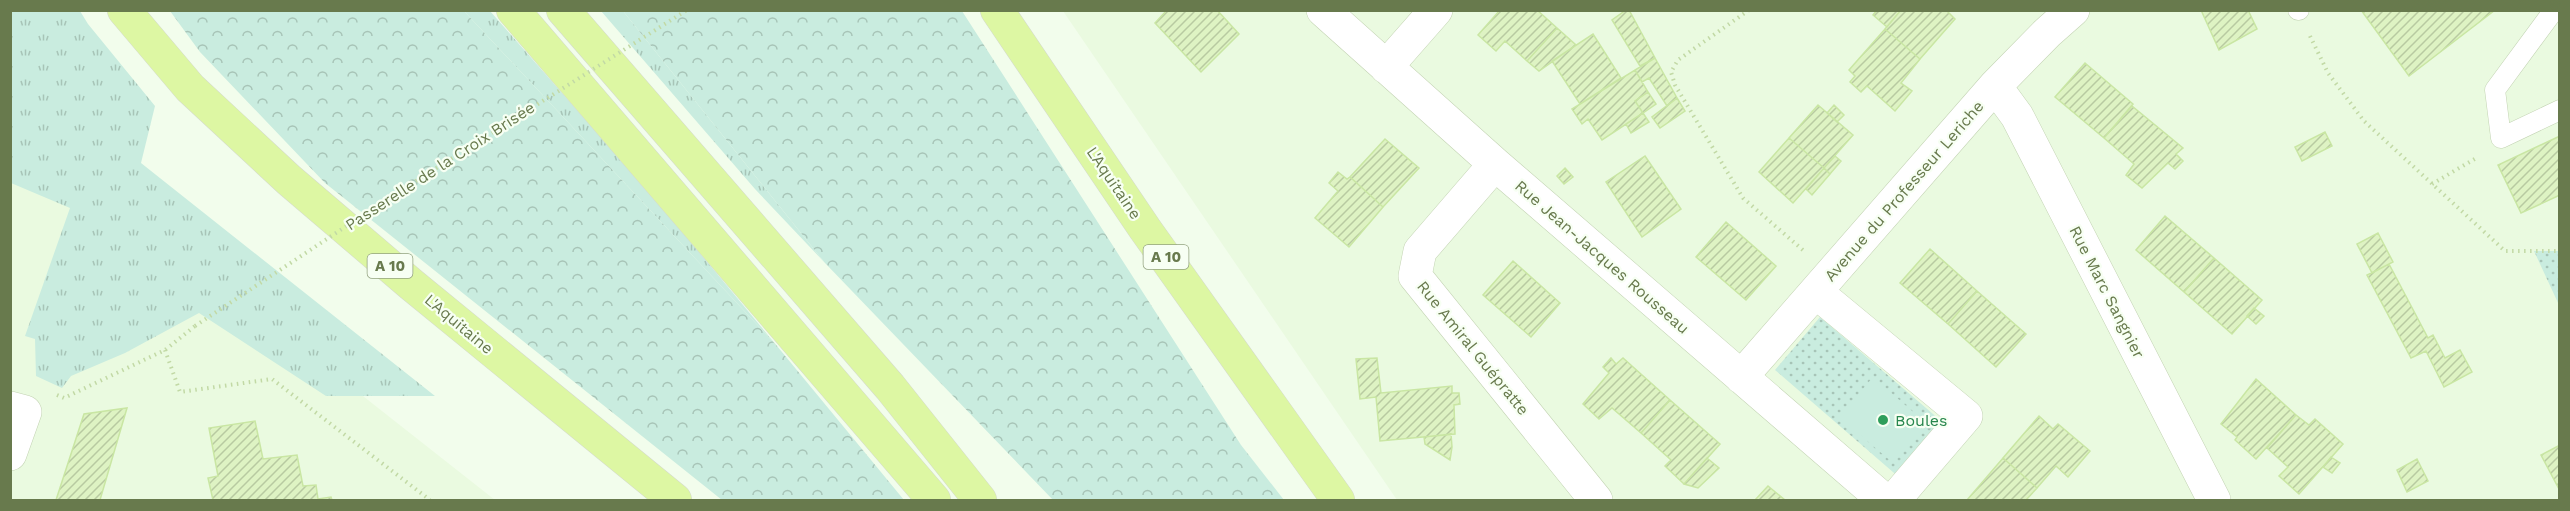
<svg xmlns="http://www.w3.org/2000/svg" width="2570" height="511" font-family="'Work Sans',sans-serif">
<defs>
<pattern id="grass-tufts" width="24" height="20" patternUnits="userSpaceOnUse" patternTransform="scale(1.5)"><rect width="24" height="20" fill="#c9ecdf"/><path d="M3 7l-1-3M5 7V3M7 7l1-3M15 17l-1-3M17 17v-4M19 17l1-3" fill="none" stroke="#a7c4b7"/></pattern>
<pattern id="forest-crowns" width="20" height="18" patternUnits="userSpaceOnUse" patternTransform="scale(1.5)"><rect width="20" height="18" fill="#c9ecdf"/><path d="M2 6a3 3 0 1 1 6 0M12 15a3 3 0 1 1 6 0" fill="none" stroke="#a7c4b7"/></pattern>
<pattern id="park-dots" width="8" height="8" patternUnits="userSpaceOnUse" patternTransform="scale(1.5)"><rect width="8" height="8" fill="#c9ecdf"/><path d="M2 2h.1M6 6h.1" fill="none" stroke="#a7c4b7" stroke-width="1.8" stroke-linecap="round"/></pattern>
<pattern id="building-hatch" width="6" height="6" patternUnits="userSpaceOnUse" patternTransform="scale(1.5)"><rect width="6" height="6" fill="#def3c3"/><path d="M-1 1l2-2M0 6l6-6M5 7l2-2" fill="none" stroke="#b8caa1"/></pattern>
</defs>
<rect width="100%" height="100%" fill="#f2fdec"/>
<path fill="#eafae0" d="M1063,11H2559V500H1397Z
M11,119L495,500H11Z"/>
<path fill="url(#grass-tufts)" d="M10,11H80L88,24L155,106L141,163L435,396H326L199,313L125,353L71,376L62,388L36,376L35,339L25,336L70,208L11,183Z
M464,11H490L650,193L777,346Z
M601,11H623L825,263L755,189Z"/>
<path fill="url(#forest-crowns)" d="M170,11H464L777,346L904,500H722L325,183L200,52Z
M623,11H962L1241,445L1284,500H1053L825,263Z"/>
<path fill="url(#park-dots)" d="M2534,251H2559V305Z
M1820,317L1947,426L1901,479L1775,370Z"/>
<path fill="#c9ecdf" d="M1873,377L1927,424L1893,463L1839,417Z"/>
<path fill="url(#building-hatch)" stroke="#c9e6a3" stroke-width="1.5" d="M1167,10H1217L1239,34L1201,72L1155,23Z
M1500,10H1537L1557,28L1527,61L1505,41L1496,51L1478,35Z
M1626,10H1629L1655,58L1640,66L1612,20Z
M1877,10H1901L1887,27L1873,15Z
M1901,10H1946L1955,19L1920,59L1885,29Z
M2201,10H2248L2257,29L2219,50Z
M2361,10H2495L2409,76Z
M1557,28L1576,45L1539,71L1527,61Z
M1885,29L1920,59L1901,83L1912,91L1895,111L1867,86L1861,92L1850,82L1855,76L1849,70Z
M1593,34L1621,78L1580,104L1552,61Z
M1655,58L1677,98L1667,106L1649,78L1642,82L1635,70Z
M2085,63L2133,104L2104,138L2055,97Z
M1635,70L1648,92L1635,101L1643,113L1602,140L1588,119L1582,124L1572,109Z
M1648,92L1656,104L1643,113L1635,101Z
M1677,98L1685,111L1660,128L1652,117Z
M1818,105L1853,135L1824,168L1789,138Z
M1834,105L1844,115L1837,122L1827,113Z
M2132,106L2183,148L2176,154L2183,161L2175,169L2168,163L2142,188L2126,175L2134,164L2104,138Z
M1643,113L1649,122L1631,133L1626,124Z
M2325,132L2332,146L2302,161L2295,147Z
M2560,136V195L2521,213L2498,165Z
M1789,138L1824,168L1793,203L1759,172Z
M1385,139L1419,168L1383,207L1350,177Z
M1645,156L1681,209L1642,237L1606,182Z
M1835,156L1841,161L1830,174L1824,168Z
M1565,168L1573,177L1564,184L1557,176Z
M1824,168L1830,174L1812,195L1806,189Z
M1338,172L1347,179L1350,177L1383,207L1349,247L1315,218L1338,191L1329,183Z
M2165,216L2214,258L2184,292L2136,250Z
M1726,222L1776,266L1746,300L1696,257Z
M2378,233L2393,262L2372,273L2357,244Z
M1930,249L1977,291L1948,324L1900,283Z
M2214,258L2262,300L2232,334L2184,292Z
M1513,261L1560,303L1531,337L1483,295Z
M2389,264L2428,338L2433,335L2445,358L2460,350L2472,372L2444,387L2426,351L2411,358L2367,275Z
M1977,291L2026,334L1996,367L1948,324Z
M2254,308L2264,316L2256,324L2247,316Z
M1377,358L1381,393L1452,386V393H1459L1460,404L1454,405L1455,434L1380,441L1376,397L1360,399L1356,359Z
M1611,358L1616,364L1623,358L1670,400L1641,433L1612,408L1599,419L1583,404L1609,373L1603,367Z
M2256,379L2296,415L2256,459L2235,440L2237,437L2221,424Z
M1670,400L1720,444L1684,484L1665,466L1671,460L1641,433Z
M127,408L100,500H56L84,414Z
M2296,415L2309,425L2315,419L2343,444L2299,494L2279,476L2288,467L2267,448Z
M2039,416L2053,429L2058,424L2090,451L2068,477L2056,466L2037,488L2003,458Z
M255,421L263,459L297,455L303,486L316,485L318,499L331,497L332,500H213L208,478L218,476L209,428Z
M1451,434L1452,447L1450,460L1425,444L1424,437Z
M2560,445V491L2541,455Z
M2331,457L2340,463L2332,473L2323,467Z
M1707,458L1719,468L1698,488L1684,484Z
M2003,458L2037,488L2026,500H1967Z
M2417,459L2428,481L2407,492L2397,470Z
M1768,486L1785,500H1755Z"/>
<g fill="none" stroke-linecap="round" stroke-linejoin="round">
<g stroke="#c3d3b3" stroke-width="21">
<path id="service" d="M2298,10H2299
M2554,10L2495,90L2501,138L2560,110"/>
</g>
<g stroke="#c3d3b3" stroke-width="34">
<path id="minor" d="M1323,10L1495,164L1884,500
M1386,67L1436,10
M1995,86L2017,116L2214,500
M1495,164L1420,251L1415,276L1596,500
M1816,292L1966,416L1894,500
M1741,377L1995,86L2047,33L2073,10
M10,408L25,412L10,454"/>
</g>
<g stroke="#d5dacd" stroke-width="34">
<path id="motorway" d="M124,10L190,88L289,180L412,285L675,500
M513,10L934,500
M563,10L890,387L980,500
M997,10L1145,229L1338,500"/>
</g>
<path stroke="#c2d9a5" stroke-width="4" stroke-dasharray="1.5 4.5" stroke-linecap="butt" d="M1749,10L1678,60L1671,72L1675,85L1743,198L1804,251
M2310,36L2328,73L2364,121L2505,251H2560
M2432,184L2478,157
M165,350L180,392L272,379L430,500
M57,395L64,398L165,350L195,326"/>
<use href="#service" stroke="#fff" stroke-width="20"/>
<use href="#minor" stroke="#fff" stroke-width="33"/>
<use href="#motorway" stroke="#ddf7a3" stroke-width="33"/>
<path stroke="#c2d9a5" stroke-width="4" stroke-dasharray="1.5 4.5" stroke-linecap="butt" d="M195,326L389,198L687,10"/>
</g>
<circle fill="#2e9e5b" stroke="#f7fff3" stroke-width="2" cx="1883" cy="420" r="6"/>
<g text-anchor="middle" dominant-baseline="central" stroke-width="4.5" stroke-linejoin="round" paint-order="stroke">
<g fill="#f7fff3" stroke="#93a27f" stroke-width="1.5">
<rect x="1143.5" y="245" width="45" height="24" rx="4.5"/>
<rect x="367.5" y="254" width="45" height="24" rx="4.5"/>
</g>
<g font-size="15" font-weight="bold" fill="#687a4d">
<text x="1166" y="257">A 10</text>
<text x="390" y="266">A 10</text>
</g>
<g font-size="16" fill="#687a4d" stroke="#f7fff3">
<text transform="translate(440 166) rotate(-33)">Passerelle de la Croix Brisée</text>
<text transform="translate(1114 183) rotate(56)">L'Aquitaine</text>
<text transform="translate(1904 191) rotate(-49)">Avenue du Professeur Leriche</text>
<text transform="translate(1602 257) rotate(41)">Rue Jean-Jacques Rousseau</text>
<text transform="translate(2107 292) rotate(63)">Rue Marc Sangnier</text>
<text transform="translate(459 324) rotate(40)">L'Aquitaine</text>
<text transform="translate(1473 348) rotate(51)">Rue Amiral Guépratte</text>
</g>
<g font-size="16" fill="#27864d" stroke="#f7fff3" text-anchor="start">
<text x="1895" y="420">Boules</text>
</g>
</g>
<rect width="2570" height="511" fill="none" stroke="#687a4d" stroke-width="24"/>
</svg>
